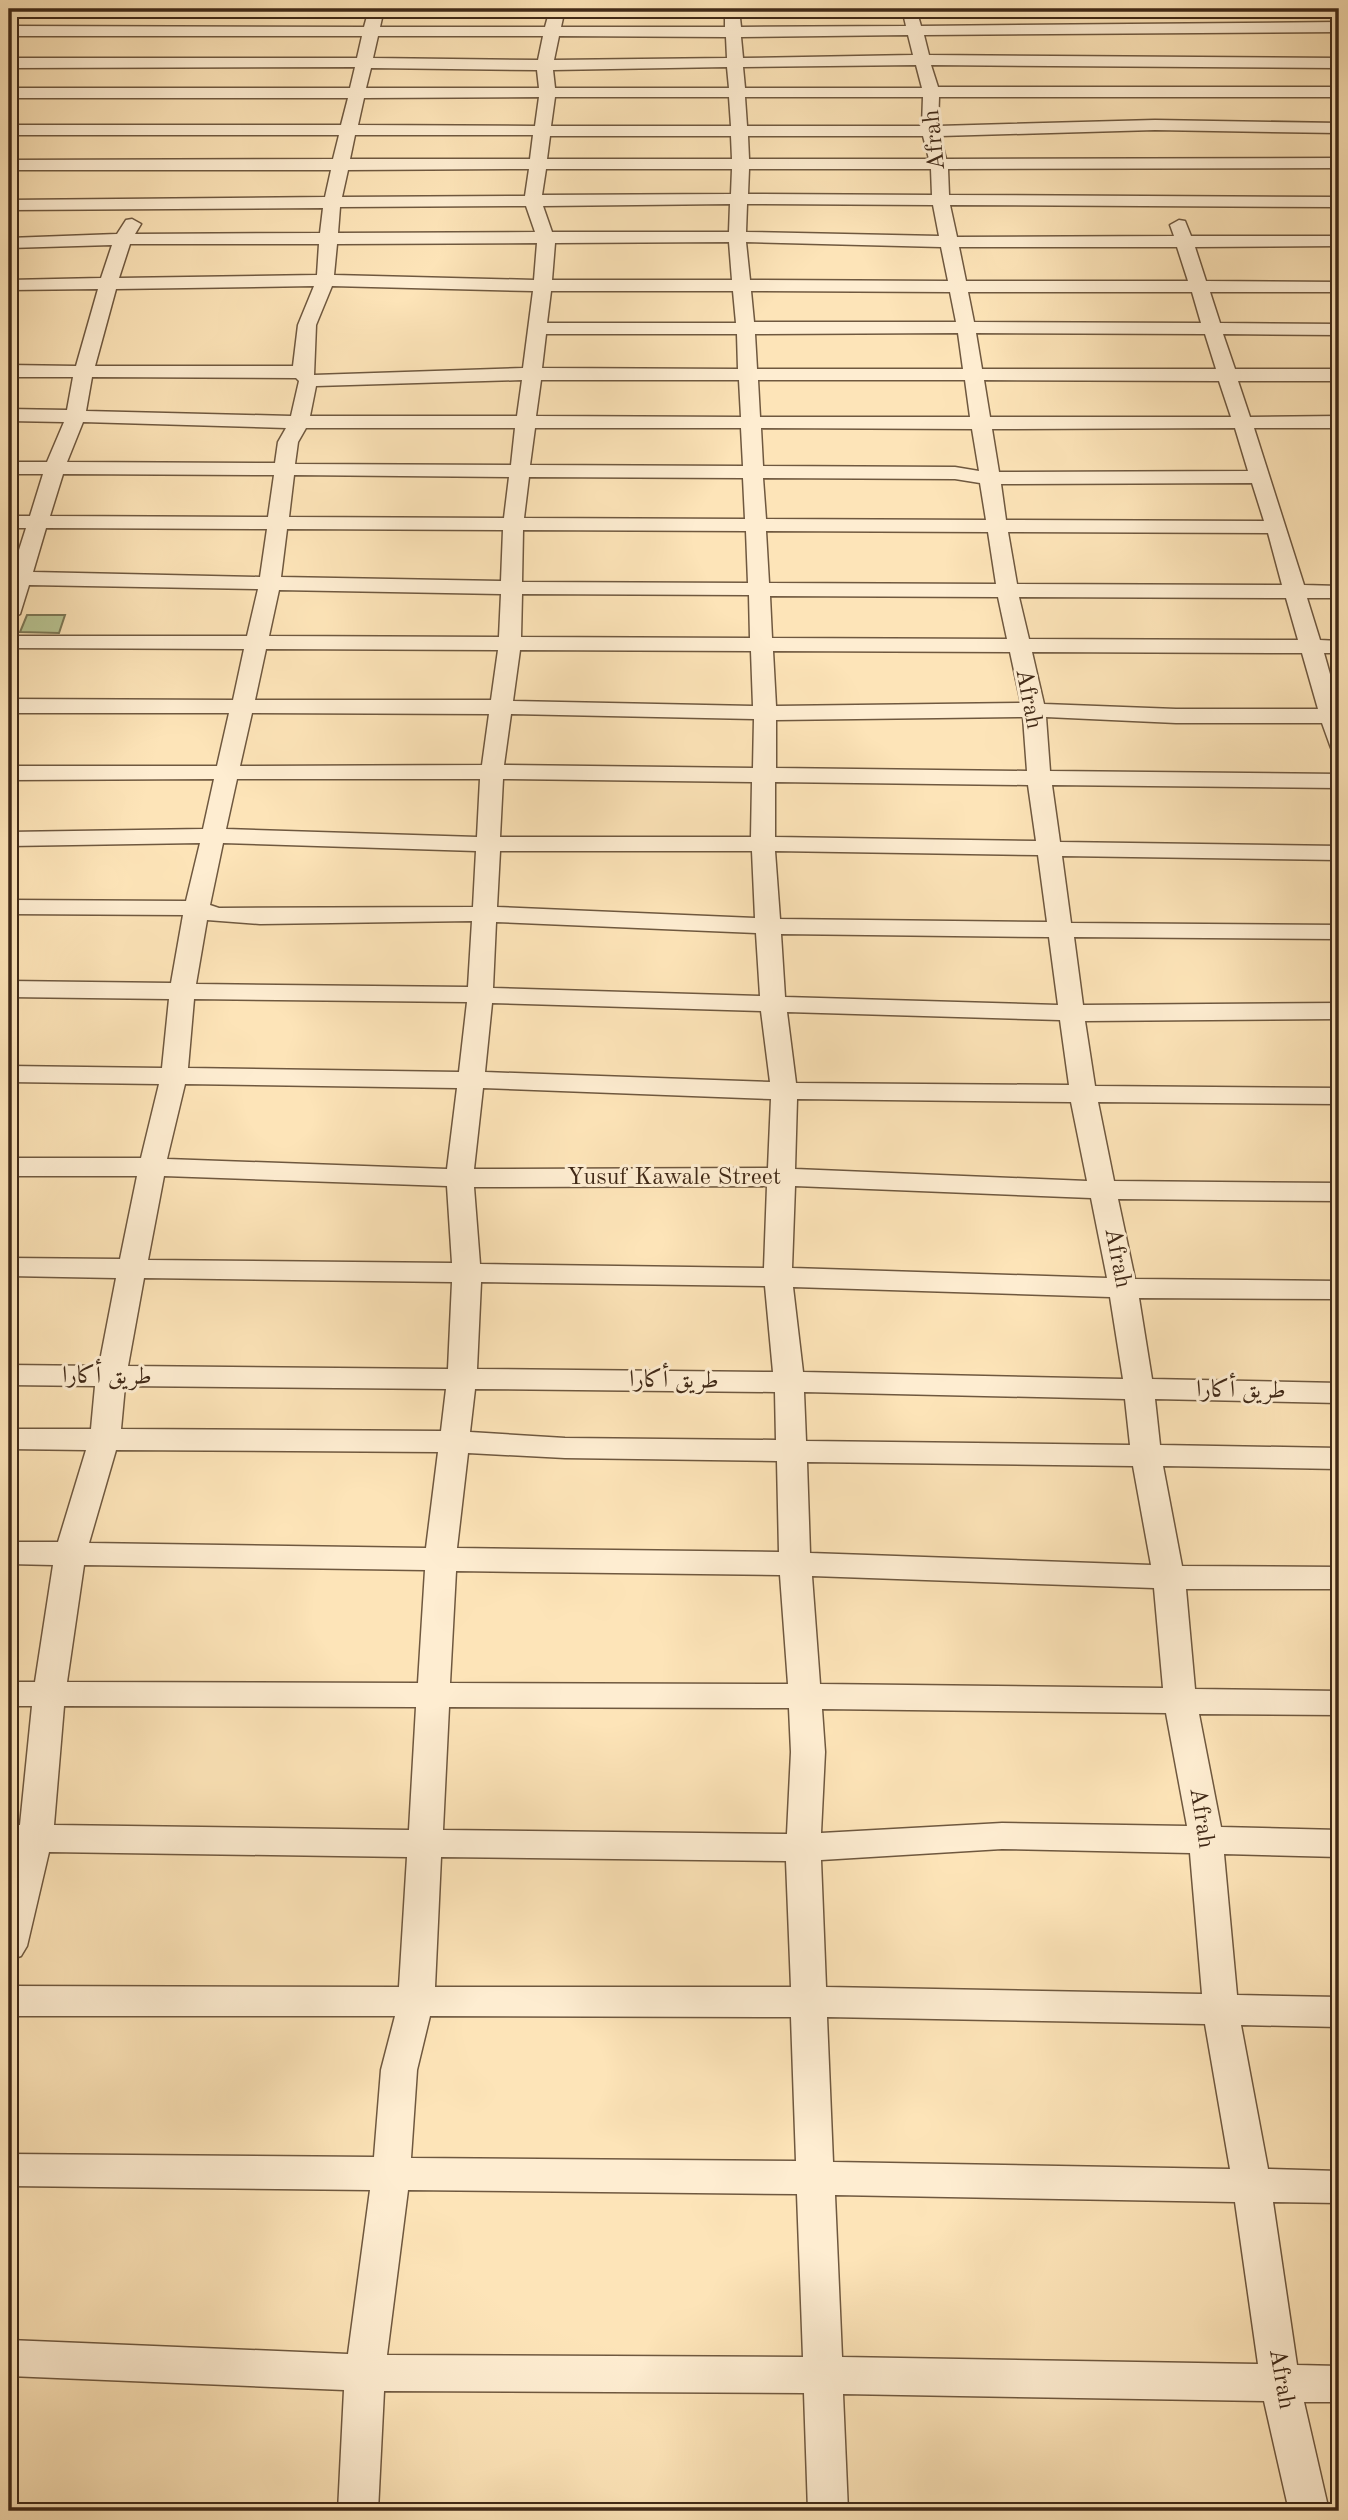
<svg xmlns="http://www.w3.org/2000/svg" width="1348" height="2520" font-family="'Old Standard TT',Amiri,serif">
<rect width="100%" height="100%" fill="#fde4b8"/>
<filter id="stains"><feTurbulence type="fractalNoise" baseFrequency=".00286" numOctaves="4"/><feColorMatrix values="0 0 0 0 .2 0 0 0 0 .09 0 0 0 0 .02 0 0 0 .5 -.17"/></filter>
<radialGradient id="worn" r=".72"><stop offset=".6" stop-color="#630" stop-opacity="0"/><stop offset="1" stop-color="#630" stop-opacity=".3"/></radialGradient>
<path fill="#b9c593" stroke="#7c7755" stroke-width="2" d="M27,615H65L59,633L20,632Z"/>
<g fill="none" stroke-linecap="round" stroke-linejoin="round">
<g stroke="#6f583f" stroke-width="3">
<path id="minor" d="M369,9H384L380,27H545L550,9H565L561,27H725V9H739L741,27L906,26L902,9H916L921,26L1339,22V32L924,35L929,55L1339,58V68L931,65L938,87H1339V97H939L938,126L1155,120L1339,123V133L1155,130L940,136L946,159L1339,158V168L948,169L949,195L1339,197V207L950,205L957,237L1174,236L1170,225L1179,220L1185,221L1191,236H1339V246L1195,247L1206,281L1339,282V292H1210L1220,323L1339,324V335L1223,334L1235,369H1339V381H1238L1250,417L1339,416V428H1254L1304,585L1339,586V598H1307L1320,640L1339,641V653H1324L1339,706V750L1331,748L1322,723H1176L1046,717L1050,771L1339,774V788L1052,785L1060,842L1339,846V860L1062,856L1071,923L1339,925V939L1074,937L1083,1005L1339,1003V1019L1085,1021L1095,1086L1339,1088V1104L1098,1102L1114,1181L1339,1183V1201L1118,1199L1135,1279L1339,1281V1299L1139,1298L1152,1379L1339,1383V1403L1155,1399L1160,1445L1339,1448V1469L1163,1466L1182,1566L1339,1567V1589H1186L1195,1689L1339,1691V1715L1199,1714L1221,1827L1339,1830V1857L1224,1854L1237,1995L1339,1997V2027L1241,2025L1268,2169L1339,2171V2203L1273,2202L1297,2365L1339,2366V2402H1304L1329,2511H1289L1264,2401L843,2394L848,2511H808L804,2393L384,2391L378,2511H338L344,2390L9,2376V2340L348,2354L370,2190L9,2186V2154L374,2157L381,2070L395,2016H9V1986L399,1987L407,1857L49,1852L27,1946L21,1956L9,1960V1878L15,1852L9,1851V1825H20L32,1706H9V1682H35L53,1565L9,1564V1542H58L86,1450L9,1449V1429H91L95,1386L9,1385V1365L99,1366L116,1278L9,1276V1258L120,1259L137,1176H9V1158H141L159,1084L9,1082V1066L162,1068L169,999L9,997V981L171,983L183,915L9,914V900L186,901L200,843L9,846V832L203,829L214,779L9,780V766H217L229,713H9V699L233,700L244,649L9,648V636H247L258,589L29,585L20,614L9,620V572H12L26,528H9V516H30L43,474H9V462H47L64,422L9,421V409L67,410L73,377H9V365L76,366L98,289L9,290V280L101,278L112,245L9,248V238L117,234L126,220L132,219L141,224L135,234L320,233L323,208L9,210V200L325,197L331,170H9V160L333,159L339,135H9V125H341L348,98H9V88H350L355,67L9,68V58H357L362,36H9V26L364,27ZM908,35L913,55L743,58L741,37ZM378,36H543L538,60L373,58ZM559,36L726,37L727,58L554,60ZM916,65L922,88H745L743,67ZM727,67L729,88H555L553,70ZM371,68L537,70L539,88H366ZM539,97L535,126L358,125L364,98ZM555,97H729L731,126H551ZM745,97H923L922,126H747ZM355,135H533L530,159H350ZM550,136H731L732,159H547ZM748,136H923L929,159H749ZM529,169L525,196L342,197L348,170ZM546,169H732L731,194L542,195ZM749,169H931L932,195L748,194ZM730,204L729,232H552L543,206ZM747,204L933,205L939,236L746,232ZM526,206L535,232L338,233L340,207ZM729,242L732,280H552L555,243ZM746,242L941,247L948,281L750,280ZM537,243L534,280L334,275L337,244ZM130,244H319L317,275L119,278ZM959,247H1177L1188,281H966ZM314,286L298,325L293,366H95L116,289ZM332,286L533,291L523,368L314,375L316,325ZM551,291H733L736,323H547ZM751,291L950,292L956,322H754ZM968,292H1192L1201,323L974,322ZM958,333L963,369H757L755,334ZM976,333L1205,334L1216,369H982ZM546,334H737L738,369L542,368ZM92,377L296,378L299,381L291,416L86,411ZM522,380L517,416H310L316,386ZM541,380H739L741,417L536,416ZM758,380H965L970,417H760ZM984,380L1219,381L1231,417H990ZM83,422L286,428L278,442L275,463L67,462ZM306,428H515L511,465L295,464L298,442ZM535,428H741L743,466L530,465ZM761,428L972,429L979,471L955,467L763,466ZM1235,428L1248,471L999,472L992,429ZM63,474L274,475L268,517L50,516ZM294,475L509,477L504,518L289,517ZM529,477L743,478L745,519L524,518ZM763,478L955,479L980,483L986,520L766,519ZM1252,483L1264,521L1006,520L1001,484ZM46,528L267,529L260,577L33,572ZM287,529L503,530L501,581L281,577ZM523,530L746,531L748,583L522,582ZM766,531L988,532L996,584L769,583ZM1008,532L1268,533L1282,585L1017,584ZM279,590L501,594L499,637L269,636ZM522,594L749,595L750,638L521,637ZM770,596L998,597L1007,639L772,638ZM1019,597L1286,598L1298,640L1029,639ZM266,649L498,650L491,700H255ZM520,650L751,651L753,706L513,701ZM773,651L1010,652L1021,703L776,706ZM1032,652L1302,653L1318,709H1176L1044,704ZM252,713L489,714L482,765L240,766ZM511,714L754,719L753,768L504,765ZM1023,717L1027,771L776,768V720ZM237,779H480L477,837L226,829ZM503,779L752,782L751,837H500ZM775,782L1028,785L1036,841L775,837ZM223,843L476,851L473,907L219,908L210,905ZM500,851H752L755,918L497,907ZM775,851L1038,855L1047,922L780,919ZM207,920L260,924L472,921L468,987L196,984ZM496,922L756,933L760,996L493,988ZM781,934L1049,937L1058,1005L785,997ZM194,999L467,1002L459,1072L188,1068ZM492,1003L761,1011L770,1082L485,1072ZM787,1012L1060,1020L1069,1085L796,1083ZM185,1084L457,1088L447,1169L167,1159ZM483,1088L771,1099L768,1168L474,1169ZM797,1099L1071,1102L1087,1181L795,1169ZM164,1176L447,1186L452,1263L148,1260ZM767,1186L764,1268L480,1264L474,1187ZM795,1186L1091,1198L1107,1278L792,1268ZM144,1278L452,1282L448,1369L128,1366ZM481,1282L765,1286L773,1372L477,1369ZM793,1287L1110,1297L1123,1379L803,1372ZM125,1386L446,1389L441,1431L121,1429ZM475,1389L775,1392L776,1440L565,1438L470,1432ZM804,1392L1125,1399L1130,1445L806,1441ZM116,1450L438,1452L426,1548L89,1543ZM468,1453L565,1458L777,1461L779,1552L457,1548ZM807,1462L1133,1466L1151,1565L810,1553ZM84,1565L425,1570L418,1683L67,1682ZM456,1571L780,1575L788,1684L450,1683ZM812,1576L1154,1588L1163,1688L820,1684ZM64,1706L416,1707L409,1830L54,1825ZM449,1707L789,1708L791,1752L787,1834L443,1830ZM822,1709L1166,1713L1187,1826L1002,1823L821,1833L825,1752ZM1002,1849L1190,1853L1202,1994L826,1987L821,1860ZM441,1857L786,1861L791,1987H435ZM430,2016L791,2017L796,2161L411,2158L417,2070ZM827,2017L1205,2024L1230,2169L833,2162ZM408,2190L797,2194L803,2357L387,2355ZM835,2195L1235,2202L1258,2364L842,2357Z"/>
</g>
<use href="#minor" fill="#feedd1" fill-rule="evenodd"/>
</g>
<g text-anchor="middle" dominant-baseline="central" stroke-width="6" stroke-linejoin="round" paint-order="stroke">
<g font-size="24" fill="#402917" stroke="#feedd1">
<text transform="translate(935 140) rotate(-96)">Afrah</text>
<text transform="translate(1028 699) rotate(79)">Afrah</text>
<text x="674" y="1178">Yusuf Kawale Street</text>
<text transform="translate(1117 1258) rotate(79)">Afrah</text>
<text transform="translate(107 1377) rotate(1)">طريق أكارا</text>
<text transform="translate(674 1381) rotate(1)">طريق أكارا</text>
<text transform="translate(1241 1391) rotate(1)">طريق أكارا</text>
<text transform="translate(1201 1818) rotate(81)">Afrah</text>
<text transform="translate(1281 2379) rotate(80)">Afrah</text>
</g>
</g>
<rect width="1348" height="2520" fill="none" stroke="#fde4b8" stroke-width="35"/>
<rect x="10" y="10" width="1327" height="2499" fill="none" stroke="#402917" stroke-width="3.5"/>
<rect x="18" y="18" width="1313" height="2485" fill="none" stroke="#402917" stroke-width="2"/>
<rect width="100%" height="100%" filter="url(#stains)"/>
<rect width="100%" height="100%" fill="url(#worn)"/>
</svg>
